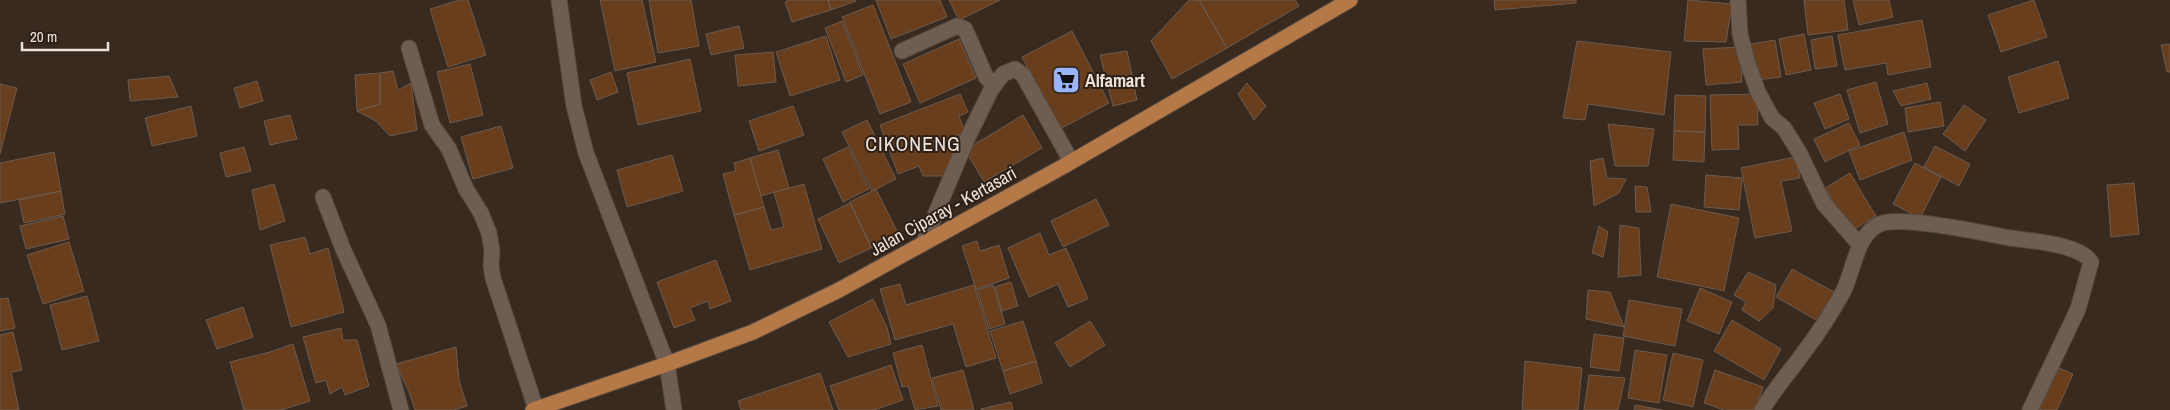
<svg xmlns="http://www.w3.org/2000/svg" width="2170" height="410" font-family="'Archivo Narrow',sans-serif">
<rect width="100%" height="100%" fill="#382a1f"/>
<path fill="#683e1c" stroke="#6b5b4f" d="M460,0H468L486,55L448,67L430,9Z
M600,0H642L656,62L615,71Z
M649,0H691L699,46L658,53Z
M789,0H828L831,10L792,22L785,2Z
M828,0H856V1L831,10Z
M876,0H940L947,17L891,39Z
M949,0H1000L959,20Z
M1189,0H1199L1227,48L1172,79L1151,41Z
M1199,0H1295L1299,6L1227,48Z
M1494,0H1576V3L1495,10Z
M1688,0L1732,4L1726,42L1684,41Z
M1804,0H1844L1848,30L1808,35Z
M1853,0H1889L1893,17L1859,25Z
M2034,0L2047,37L2001,52L1988,15Z
M873,5L911,102L880,114L842,17Z
M1922,20L1931,67L1888,75L1886,63L1845,70L1838,35Z
M842,21L863,75L846,82L825,28Z
M739,26L744,48L711,55L706,34Z
M1072,31L1109,103L1060,129L1022,57Z
M1804,34L1811,70L1786,75L1779,39Z
M826,36L840,80L790,96L776,52Z
M1832,36L1837,66L1815,69L1811,40Z
M959,39L976,78L920,103L903,64Z
M1775,40L1781,77L1757,80L1751,44Z
M1577,41L1671,52L1664,115L1588,104L1585,120L1563,118Z
M2170,44V72H2167L2161,45Z
M1740,47L1742,82L1706,85L1703,49Z
M1127,51L1137,100L1113,106L1100,55Z
M773,52L776,82L738,86L735,55Z
M690,59L701,111L638,125L627,73Z
M2058,61L2069,98L2019,113L2008,77Z
M470,64L483,115L450,123L437,72Z
M393,71L398,90L411,83L417,130L390,136L376,121L357,111L380,104V73Z
M611,72L618,92L597,100L590,80Z
M380,73V104L357,111L355,75Z
M169,76L178,97L130,101L128,80Z
M257,81L263,101L240,108L234,88Z
M1876,82L1888,124L1860,133L1847,90Z
M1247,83L1266,106L1254,120L1238,94Z
M1927,83L1931,99L1901,106L1893,91Z
M0,84L17,88L0,154Z
M960,94L968,112L959,116L965,132L954,137L957,146L943,176H923L919,166L898,174L880,125Z
M1757,94L1758,125H1738L1739,149L1712,150L1710,95Z
M1840,94L1849,119L1825,129L1814,103Z
M1675,95L1706,96L1705,132L1674,131Z
M1940,102L1944,126L1908,132L1905,108Z
M1964,105L1986,120L1965,151L1943,134Z
M191,106L197,136L152,146L145,118Z
M793,106L804,135L759,151L749,121Z
M290,115L297,139L270,145L264,121Z
M1023,115L1042,148L984,182L965,150Z
M867,120L896,179L872,191L842,132Z
M1849,123L1860,145L1825,162L1814,139Z
M1608,124L1654,129L1648,166H1615Z
M501,126L513,168L473,179L461,137Z
M1674,131L1705,132L1704,162L1673,160Z
M1904,132L1912,160L1860,180L1849,151Z
M1935,146L1970,164L1959,186L1924,167Z
M244,147L251,171L226,177L220,153Z
M848,147L869,189L843,202L823,159Z
M778,150L789,188L761,196L750,158Z
M54,152L61,191L0,203V163Z
M672,155L683,191L627,207L617,170Z
M1795,157L1800,178L1781,181L1792,231L1755,238L1741,168Z
M750,158L764,207L734,215L723,174L736,171L734,163Z
M1603,158L1607,178L1626,179L1619,193L1594,206L1590,161Z
M1915,163L1941,177L1920,218L1893,204Z
M1850,173L1876,216L1851,231L1825,188Z
M1706,175L1742,178L1739,210L1704,207Z
M2134,183L2139,234L2111,237L2107,185Z
M274,184L285,221L260,230L252,190Z
M804,184L822,249L750,270L734,215L764,207L771,230L784,227L774,192Z
M1635,186L1647,187L1651,212H1636Z
M876,189L899,235L872,248L850,202Z
M61,191L65,214L24,223L19,200Z
M1096,199L1109,225L1063,247L1051,221Z
M850,203L871,248L839,263L818,219Z
M1671,204L1739,218L1724,291L1657,277Z
M63,216L69,239L26,249L20,226Z
M1620,225L1639,228L1641,275L1618,277Z
M1599,226L1608,232L1603,257L1592,253Z
M1040,233L1049,255L1066,248L1088,299L1068,307L1058,284L1029,297L1008,248Z
M305,237L310,254L328,248L344,312L291,327L270,245Z
M977,241L980,251L999,245L1009,278L976,289L962,246Z
M69,242L84,291L43,304L27,255Z
M716,260L731,301L710,309L708,301L690,308L695,320L674,328L657,282Z
M1792,269L1834,292L1818,321L1776,297Z
M1748,272L1776,285L1773,308L1759,321L1742,310L1746,302L1734,295Z
M1011,282L1018,306L1002,311L995,287Z
M900,284L906,305L974,285L996,358L966,367L953,324L895,340L880,289Z
M993,285L1005,324L989,329L977,290Z
M1700,288L1732,302L1719,334L1687,321Z
M1588,290L1610,292L1624,327L1586,319Z
M87,296L99,341L62,350L50,305Z
M8,298L15,328L0,331V299Z
M873,299L887,327L891,344L848,357L829,322Z
M1629,300L1682,309L1675,346L1623,336Z
M243,307L253,337L217,349L206,320Z
M1732,320L1781,349L1764,380L1714,351Z
M1023,321L1036,361L1003,371L990,331Z
M1090,321L1105,345L1070,367L1055,343Z
M341,328L343,340H357L369,386L345,395L342,387L330,394L326,380L316,383L303,337Z
M13,332L22,370L11,372L19,410H0V335Z
M1594,334L1624,338L1619,371L1590,367Z
M293,344L310,401L281,410H244L230,362L270,352Z
M922,345L938,406L915,410L908,386L902,387L893,353Z
M456,347L459,380L467,406L454,410H415L409,392L396,364Z
M1635,350L1667,355L1659,403L1628,398Z
M1673,353L1703,360L1693,407L1663,400Z
M1036,361L1042,383L1010,394L1003,371Z
M1525,361L1582,368L1578,410H1522Z
M891,365L903,400L874,410H839L830,386Z
M2059,368L2073,374L2057,410H2042L2039,409Z
M963,370L974,410H941L932,378Z
M1715,370L1763,387L1755,410H1724L1704,403Z
M820,373L833,410H741L738,401Z
M1589,375L1625,378L1618,410H1584Z
M1011,402L1013,410H981V409Z
M1635,405L1662,410H1634Z"/>
<g fill="none" stroke-linecap="round" stroke-linejoin="round">
<g stroke="#55493f" stroke-width="17">
<path id="minor" d="M559,0L574,106L586,153L667,364L674,410
M1738,0L1740,34L1747,61L1758,92L1772,118L1784,128L1799,152L1824,204L1860,245
M409,48L432,125L449,149L466,189L481,213L489,233L492,250L491,266L493,278L536,409
M902,51L957,26L965,29L986,77L994,85
M323,197L343,249L378,325L401,410
M923,244L967,139L991,90L1003,74L1015,69L1023,75L1071,161
M1762,410C1774,389 1790,372 1804,352C1818,334 1832,312 1843,292C1854,271 1856,234 1880,224C1901,215 1984,233 2010,238C2031,241 2080,244 2091,262L2078,309L2030,410"/>
</g>
<g stroke="#55493f" stroke-width="17">
<path id="major" d="M533,410L667,364L753,332L839,290L1064,166L1350,0"/>
</g>
<use href="#minor" stroke="#6e5d51" stroke-width="15"/>
<use href="#major" stroke="#b57847" stroke-width="15"/>
</g>
<defs>
<g id="supermarket-square" transform="scale(1.4375)"><rect x="-9" y="-9" width="18" height="18" rx="4" fill="#98b5fd" stroke="#2e2016"/><path d="M-6-5.5h2.5l.6 2H6L4.5 2H-2.5L-4.4-4H-6ZM-1.5 3.2a1.3 1.3 0 1 0 .1 0ZM3 3.2a1.3 1.3 0 1 0 .1 0Z" fill="#111"/></g>
</defs>
<g fill-rule="evenodd">
<use href="#supermarket-square" x="1066" y="80"/>
</g>
<g text-anchor="middle" dominant-baseline="central" stroke-width="4" stroke-linejoin="round" paint-order="stroke">
<g font-size="18" font-weight="bold" fill="#eee4dd" stroke="#2e2016" text-anchor="start">
<text x="1085" y="80">Alfamart</text>
</g>
<g font-size="18" fill="#eee4dd" stroke="#2e2016">
<text transform="translate(943 211) rotate(-29)">Jalan Ciparay - Kertasari</text>
</g>
<g font-size="20" letter-spacing="1" fill="#eee4dd" stroke="#2e2016">
<text x="913" y="143">CIKONENG</text>
</g>
</g>
<path d="M22 42v8h86v-8" fill="none" stroke="#eee4dd" stroke-width="2.5"/>
<text x="30" y="42" font-size="15" fill="#eee4dd" stroke="#2e2016" stroke-width="4" paint-order="stroke">20 m</text>
</svg>
